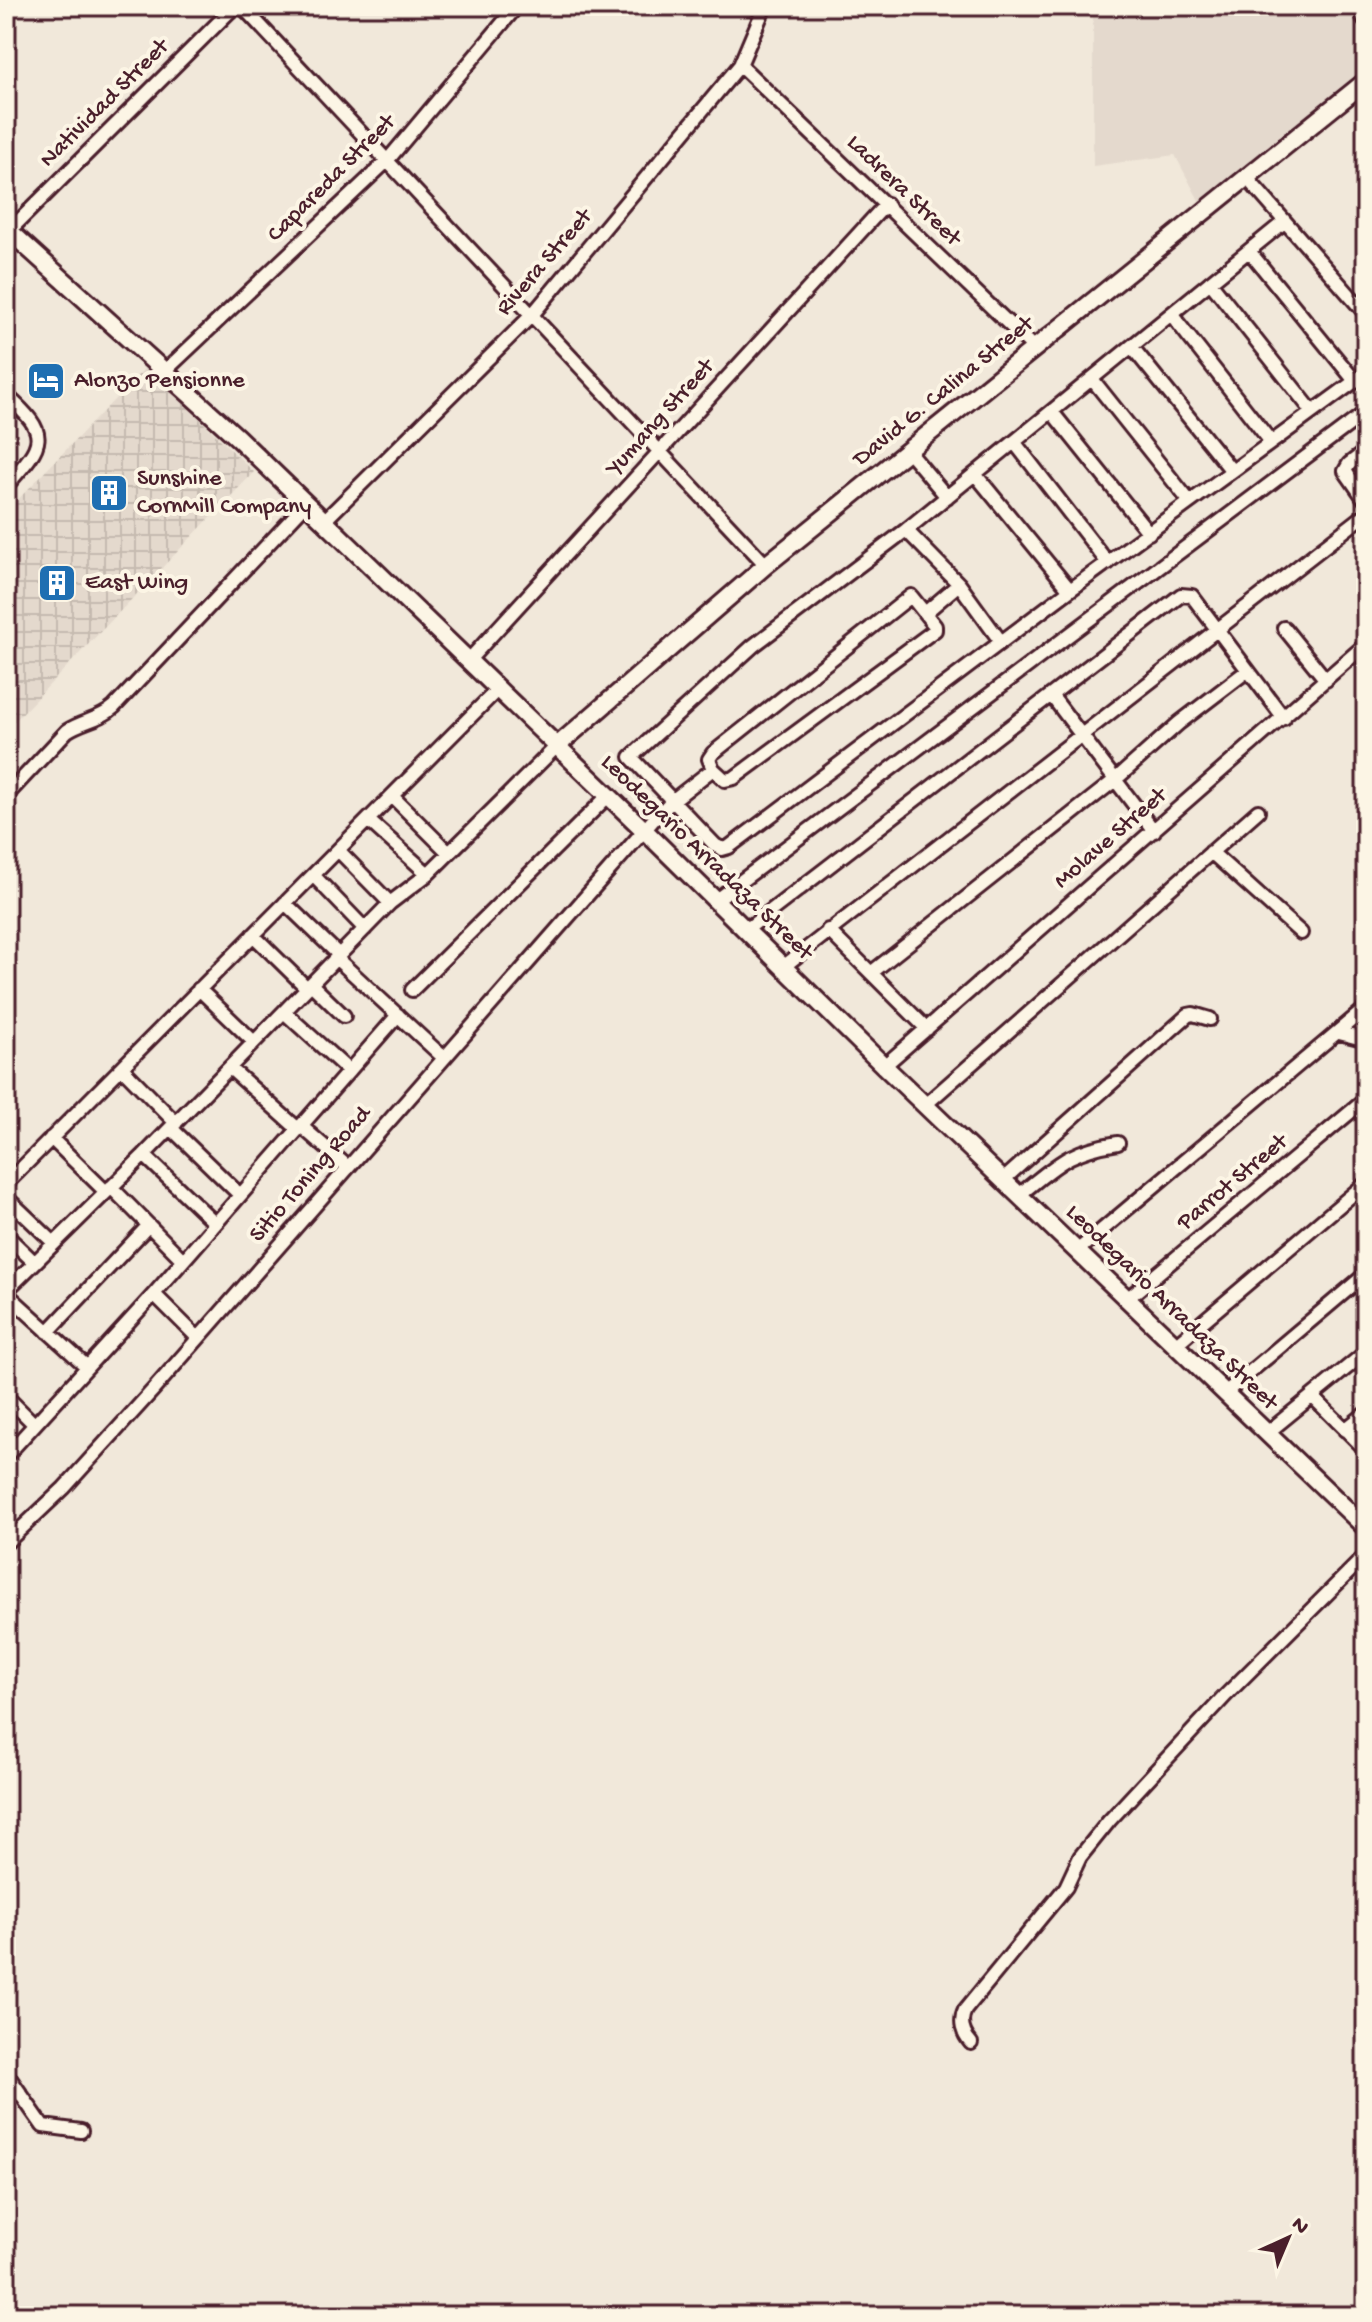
<svg xmlns="http://www.w3.org/2000/svg" width="1372" height="2322" font-family="'Gochi Hand',sans-serif">
<defs>
<pattern id="industrial-grid" width="8" height="8" patternUnits="userSpaceOnUse" patternTransform="scale(2)"><rect width="8" height="8" fill="#e4d9cd"/><path d="M0 4h8M4 0v8" fill="none" stroke="#c5bab0"/></pattern>
</defs>
<rect width="100%" height="100%" fill="#f1e8da"/>
<filter id="ink" filterUnits="userSpaceOnUse"><feTurbulence type="fractalNoise" baseFrequency=".0125" numOctaves="2"/><feDisplacementMap in="SourceGraphic" scale="16" xChannelSelector="R" yChannelSelector="G"/><feConvolveMatrix kernelMatrix="1 2 1 2 8 2 1 2 1" color-interpolation-filters="sRGB"/></filter>
<g filter="url(#ink)">
<path fill="#e4d9cd" d="M1093,6H1351L1366,45V74L1203,208L1175,155L1093,166Z"/>
<path fill="url(#industrial-grid)" d="M146,367L254,472L6,730V512Z"/>
<g fill="none" stroke-linecap="round" stroke-linejoin="round">
<g stroke="#4a1f2b" stroke-width="18">
<path id="minor" d="M242,6L766,565
M740,65L1035,349
M1247,178L1366,314
M1284,222L906,530L753,646L631,757L715,845L722,849L729,847L1070,590L1366,373
M6,234L235,6
M1249,251L1355,381
M1210,282L1312,411
M1171,314L1271,442
M1132,347L1232,471
M164,372L387,161L517,6
M1092,379L1190,502
M6,395C52,436 44,443 6,486
M1052,412L1149,533
M1015,443L1108,563
M1366,451L1349,464L1345,471L1366,501
M909,452L947,497
M975,474L1070,590
M324,521L532,315L740,65L765,6
M906,530L959,584L1001,642
M911,596L935,626V630L734,778L725,780L713,769L709,759L713,753Z
M925,613L959,584
M1284,628L1326,680
M468,661L886,204
M1051,695L1154,831
M6,796L67,731C82,721 100,720 114,707L306,504
M392,796L449,853
M368,820L428,874
M338,850L390,903
M1211,852L1301,933
M313,875L365,929
M716,900L1366,412
M285,903L339,955
M746,930L1181,595L1192,596L1284,718
M828,930L927,1029
M253,935L307,988
M336,958L444,1058
M783,967L1366,514
M871,973L1115,780L1179,723L1247,671
M311,984L344,1016
M199,989L254,1042
M412,990L608,796
M284,1012L349,1071
M1339,1033L1359,1038L1366,1032
M884,1066L1366,644
M122,1068L176,1123
M230,1068L298,1129
M925,1105L1258,811
M301,1126L348,1167
M171,1128L240,1195
M51,1138L106,1192
M144,1155L215,1223
M1003,1180L1188,1015L1193,1014L1210,1019
M6,1184L498,689
M111,1187L183,1260
M1019,1195C1057,1165 1067,1151 1118,1143
M6,1197L53,1242
M6,1235L34,1262
M1077,1251L1366,1008
M6,1291L144,1155L390,903L428,874L557,746
M6,1293L86,1366
M154,1294L197,1337
M1127,1299L1366,1099
M48,1332L148,1226
M1175,1345L1366,1183
M1225,1393L1366,1274
M6,1396L34,1424
M1313,1397L1366,1450
M1345,1430L1366,1413
M1267,1433L1366,1352
M6,1456L154,1294L398,1015
M6,1543L64,1488L153,1390L655,818L672,801L713,769
M971,2043C963,2034 959,2022 965,2010L1066,1887L1080,1857L1109,1821L1226,1695L1366,1555
M6,2073L43,2126L81,2131"/>
</g>
<g stroke="#4a1f2b" stroke-width="22">
<path id="tertiary" d="M1361,6L1366,19
M6,228L238,438L645,831L884,1066L1366,1528
M557,746L766,565L1366,81"/>
</g>
<use href="#minor" stroke="#fcf5e5" stroke-width="12"/>
<use href="#tertiary" stroke="#fcf5e5" stroke-width="16"/>
</g>
</g>
<defs>
<g id="hotel-square" transform="scale(2)"><rect x="-9" y="-9" width="18" height="18" rx="4" fill="#1f6fb2" stroke="#fcf5e5"/><path d="M-6-4.5h1.5V1H6V5H4.5V3h-9V5H-6ZM-4 0a1.8 1.8 0 1 1 3.6 0ZM.5 0V-2.5h3Q6-2.5 6 0Z" fill="#fff"/></g>
<g id="building-square" transform="scale(2)"><rect x="-9" y="-9" width="18" height="18" rx="4" fill="#1f6fb2" stroke="#fcf5e5"/><path d="M-4-6H4V6H1V3H-1V6H-4ZM-2.5-4.3h1.7v1.8h-1.7ZM.8-4.3h1.7v1.8H.8ZM-2.5-1h1.7V.8h-1.7ZM.8-1h1.7V.8H.8Z" fill="#fff"/></g>
</defs>
<g fill-rule="evenodd">
<use href="#hotel-square" x="46" y="381"/>
<use href="#building-square" x="109" y="493"/>
<use href="#building-square" x="57" y="583"/>
</g>
<g text-anchor="middle" dominant-baseline="central" stroke-width="8" stroke-linejoin="round" paint-order="stroke">
<g font-size="24" fill="#4a1f2b" stroke="#fcf5e5">
<text transform="translate(105 104) rotate(-45)">Natividad Street</text>
<text transform="translate(332 179) rotate(-45)">Capareda Street</text>
<text transform="translate(903 191) rotate(44)">Ladrera Street</text>
<text transform="translate(545 263) rotate(-49)">Rivera Street</text>
<text transform="translate(944 392) rotate(-39)">David G. Calina Street</text>
<text transform="translate(661 418) rotate(-48)">Yumang Street</text>
<text transform="translate(1111 839) rotate(-41)">Molave Street</text>
<text transform="translate(706 858) rotate(44)">Leodegario Arradaza Street</text>
<text transform="translate(311 1175) rotate(-49)">Sitio Toning Road</text>
<text transform="translate(1233 1183) rotate(-40)">Parrot Street</text>
<text transform="translate(1171 1308) rotate(44)">Leodegario Arradaza Street</text>
</g>
<g font-size="24" fill="#4a1f2b" stroke="#fcf5e5" text-anchor="start">
<text x="74" y="381">Alonzo Pensionne</text>
<text x="137" y="479">Sunshine<tspan x="137" dy="28">CornMill Company</tspan></text>
<text x="85" y="583">East Wing</text>
</g>
</g>
<rect width="1372" height="2322" fill="none" stroke="#fcf5e5" stroke-width="32"/>
<rect x="16" y="16" width="1340" height="2290" fill="none" stroke="#4a1f2b" stroke-width="3" filter="url(#ink)"/>
<g transform="translate(1288 2238) rotate(44)" stroke="#fcf5e5" stroke-width="6" paint-order="stroke">
<path d="M0-6L14 30L0 20L-14 30Z" fill="#4a1f2b"/>
<text y="-12" font-size="22" font-weight="bold" text-anchor="middle" fill="#4a1f2b">N</text>
</g>
</svg>
